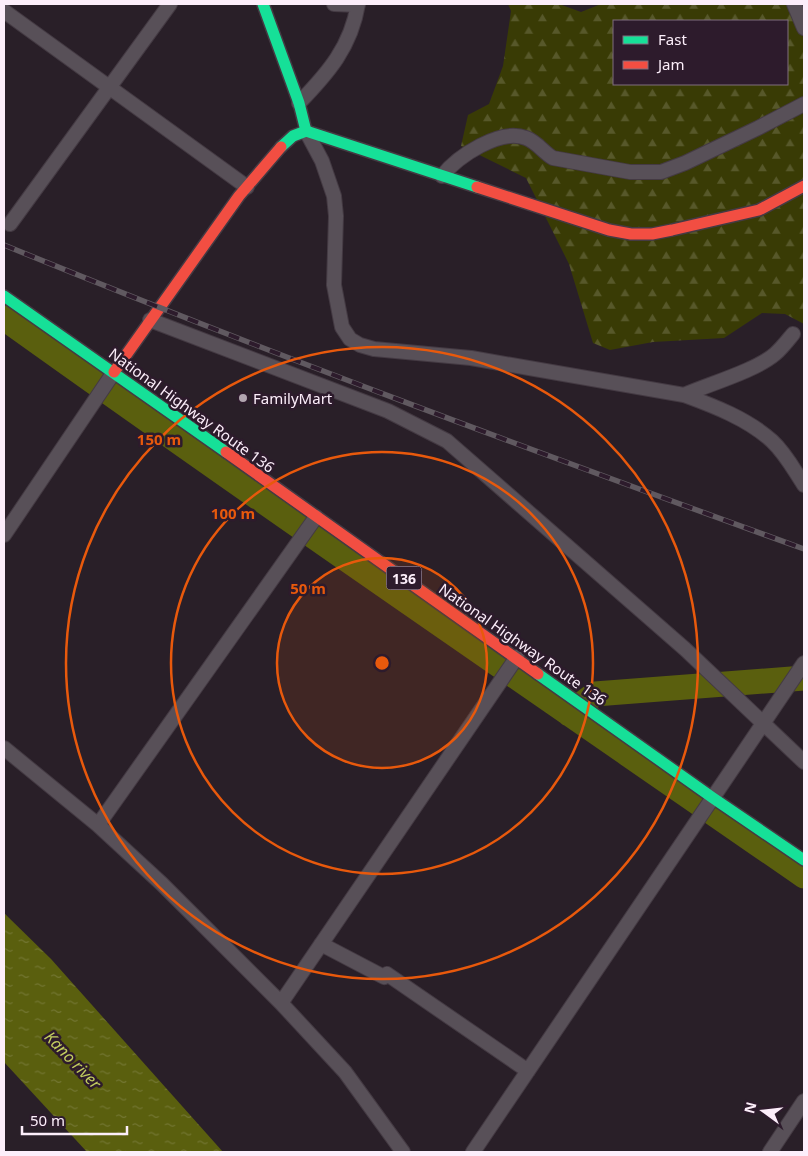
<svg xmlns="http://www.w3.org/2000/svg" width="808" height="1156" font-family="'Noto Sans',sans-serif">
<defs>
<pattern id="forest-firs" width="22" height="20" patternUnits="userSpaceOnUse" patternTransform="scale(1.25)"><rect width="22" height="20" fill="#393b05"/><path d="M5 1l3.5 6h-7zM16 11l3.5 6h-7z" fill="#57582a"/></pattern>
<pattern id="water-ripples" width="26" height="14" patternUnits="userSpaceOnUse" patternTransform="scale(1.25)"><rect width="26" height="14" fill="#5a5f0e"/><path d="M2 4q2-2 4 0t4 0M15 11q2-2 4 0t4 0" fill="none" stroke="#737632"/></pattern>
</defs>
<rect width="100%" height="100%" fill="#291f28"/>
<path fill="url(#forest-firs)" fill-rule="evenodd" d="M508,4H559L581,12L601,4H804V324L785,314L762,313L724,338L653,342L610,350L593,343L569,264L526,178L461,146L468,115L489,104L503,66L511,11ZM614,21H787V84H614Z"/>
<path fill="url(#water-ripples)" d="M4,913L51,959L223,1152H87L4,1062Z"/>
<g fill="none" stroke-linecap="round" stroke-linejoin="round">
<path stroke="#5a5f0e" stroke-width="25" d="M4,318C268,507 537,691 804,876
M569,714L595,694L804,678"/>
<g stroke="#443a43" stroke-width="16">
<path id="street" d="M334,4L358,5
M794,4L804,28
M4,11L247,187
M299,103C328,73 351,47 358,4
M306,131L322,161L334,196L336,216L334,285L342,327L350,339L360,345L374,349L471,358L684,395C714,406 748,419 772,441C786,454 794,470 804,485
M442,176C458,156 500,128 526,138C537,142 543,152 553,158L630,172H661L685,163L758,128L804,104
M10,224L170,4
M150,320L388,411L447,441L685,649L804,762
M684,395C709,384 755,371 775,354C782,348 788,340 793,334
M4,535L114,372
M4,748L98,825L162,884L281,1003L345,1072L403,1152
M98,825L316,517
M321,944L384,977L387,974L528,1071
M281,1003L517,657
M473,1152L804,663
M770,1152L804,1101"/>
</g>
<g stroke="#443a43" stroke-width="14">
<path id="fast" d="M263,4L299,103L306,131
M281,147L293,136L306,131L477,187
M4,296L226,452
M538,674L713,798L804,860"/>
</g>
<g stroke="#443a43" stroke-width="14">
<path id="jam" d="M477,187L609,230L631,234H652L672,230L759,210L804,186
M114,372L239,196L281,147
M226,452L538,674"/>
</g>
<use href="#street" stroke="#585058" stroke-width="14"/>
<use href="#fast" stroke="#16e098" stroke-width="11"/>
<use href="#jam" stroke="#f24e42" stroke-width="11"/>
<g stroke="#605960" stroke-width="5.5">
<path id="rail" d="M4,245C268,353 536,452 804,549"/>
</g>
<use href="#rail" stroke="#2d1b2c" stroke-width="4" stroke-dasharray="11" stroke-linecap="butt"/>
</g>
<circle cx="382" cy="663" r="105" fill="#e8590c" fill-opacity=".12"/>
<g fill="none" stroke="#e8590c" stroke-width="2.5">
<circle cx="382" cy="663" r="105"/>
<circle cx="382" cy="663" r="211"/>
<circle cx="382" cy="663" r="316"/>
</g>
<circle fill="#b2a6b0" stroke="#2d1b2c" stroke-width="2" cx="243" cy="398" r="5"/>
<g text-anchor="middle" dominant-baseline="central" stroke-width="5" stroke-linejoin="round" paint-order="stroke">
<rect fill="#2d1b2c" stroke="#beafbc" stroke-width="1" x="386.5" y="566.5" width="35" height="23" rx="4"/>
<g font-size="14" font-weight="bold" fill="#fceefa">
<text x="404" y="578">136</text>
</g>
<g font-size="15" fill="#fceefa" stroke="#2d1b2c" text-anchor="start">
<text x="253" y="398">FamilyMart</text>
</g>
<g font-size="15" fill="#fceefa" stroke="#2d1b2c">
<text transform="translate(192 410) rotate(36)">National Highway Route 136</text>
<text transform="translate(523 644) rotate(35)">National Highway Route 136</text>
</g>
<g font-size="16" font-style="italic" fill="#c2cd5f" stroke="#2d1b2c">
<text transform="translate(73 1060) rotate(46)">Kano river</text>
</g>
</g>
<circle cx="382" cy="663" r="8" fill="#e8590c" stroke="#2d1b2c" stroke-width="2.5"/>
<g font-size="15" text-anchor="middle" font-weight="bold" fill="#e8590c" stroke="#2d1b2c" stroke-width="5" stroke-linejoin="round" paint-order="stroke">
<text x="159" y="445">150 m</text>
<text x="233" y="519">100 m</text>
<text x="308" y="594">50 m</text>
</g>
<rect width="808" height="1156" fill="none" stroke="#fceefa" stroke-width="10"/>
<rect x="613" y="20" width="175" height="65" fill="#2d1b2c" stroke="#806f7e"/>
<rect x="623" y="36" width="25" height="8" fill="#16e098" stroke="#806f7e"/>
<text x="658" y="45" font-size="15" fill="#fceefa">Fast</text>
<rect x="623" y="61" width="25" height="8" fill="#f24e42" stroke="#806f7e"/>
<text x="658" y="70" font-size="15" fill="#fceefa">Jam</text>
<g transform="translate(763 1111) rotate(285)" stroke="#2d1b2c" stroke-width="4" paint-order="stroke">
<path d="M0-4L9 19L0 12L-9 19Z" fill="#fceefa"/>
<text y="-8" font-size="14" font-weight="bold" text-anchor="middle" fill="#fceefa">N</text>
</g>
<path d="M22 1126v8h105v-8" fill="none" stroke="#fceefa" stroke-width="2.5"/>
<text x="30" y="1126" font-size="15" fill="#fceefa" stroke="#2d1b2c" stroke-width="4" paint-order="stroke">50 m</text>
</svg>
